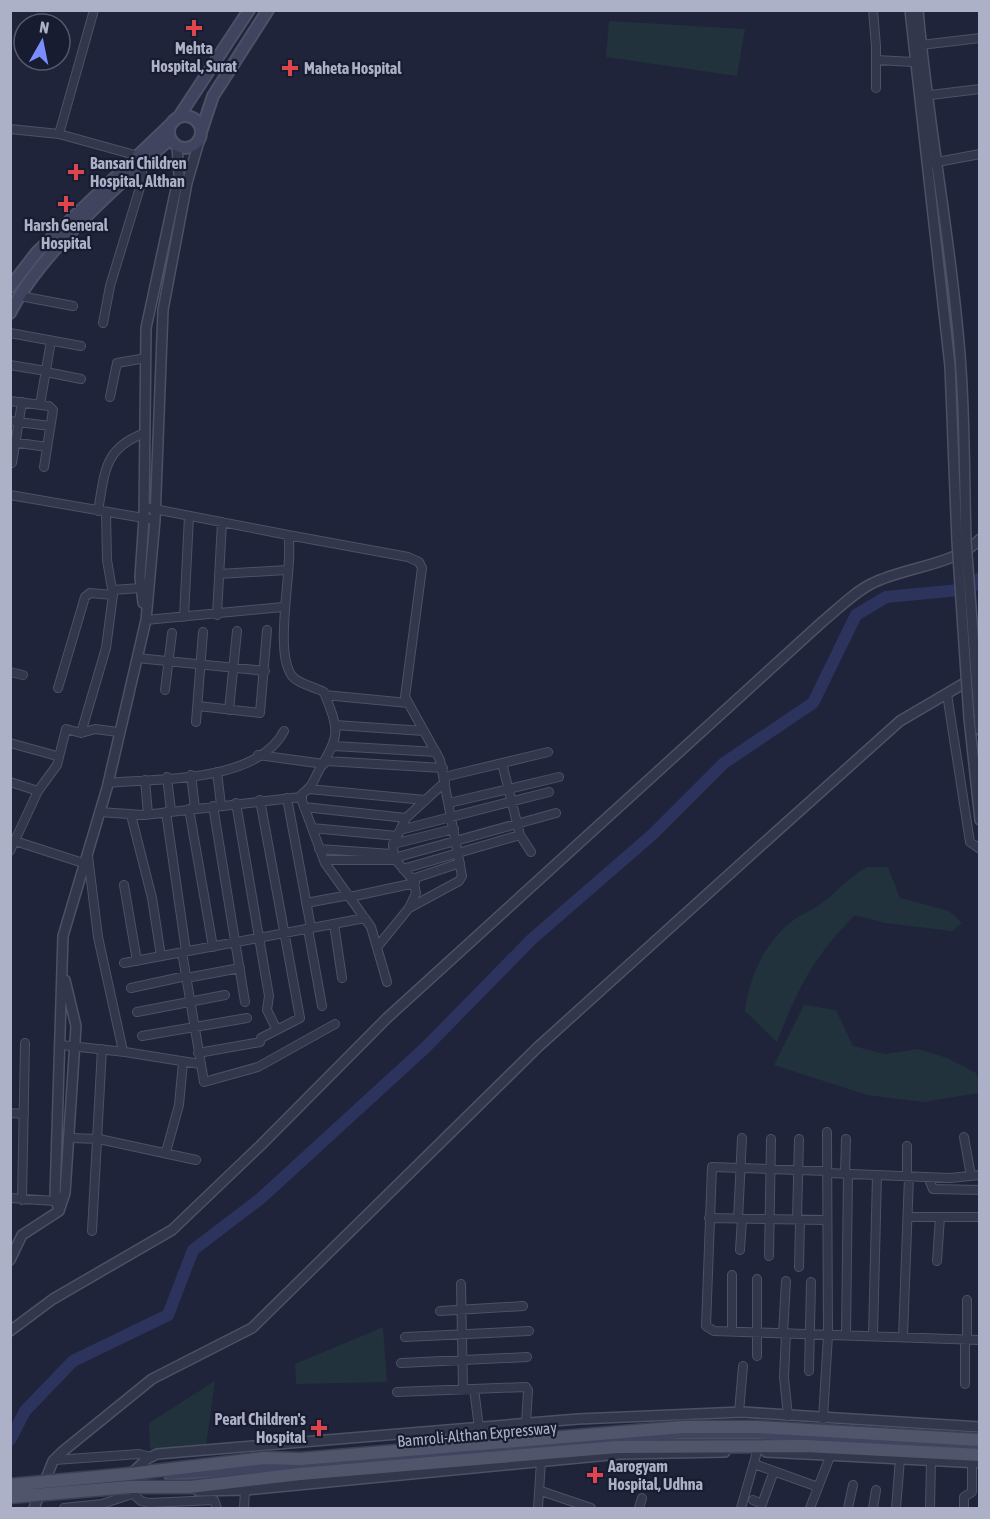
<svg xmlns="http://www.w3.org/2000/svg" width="990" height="1519" font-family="'Asap Condensed',sans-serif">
<rect width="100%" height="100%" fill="#1f243b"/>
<path fill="#21323c" d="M609,21L745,29L737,76L606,57Z
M867,867H888L900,898L949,911L962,923L952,931L885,923L855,915C813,957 798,988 777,1042L745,1011C749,976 766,940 795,919C804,913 815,909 823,902C840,890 847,878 867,867Z
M804,1005L836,1010L853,1046L885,1054L918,1049L947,1058L976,1073L979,1080V1093L923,1102L867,1095L774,1065Z
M383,1327L387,1382L296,1384L295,1364Z
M215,1381L206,1446L150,1450L149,1423Z"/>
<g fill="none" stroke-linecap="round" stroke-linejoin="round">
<path stroke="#2c345e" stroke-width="12" d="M10,1440L25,1411L73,1361L168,1315L193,1250L260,1199L425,1048L532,939L653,834L724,763L813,703L856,615L886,597L970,589L980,578"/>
<g stroke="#4d5166" stroke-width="10">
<path id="minor" d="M873,10L876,46V88
M921,45L980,38
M876,60L914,62
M922,96L980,89
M10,129L59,134L142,157
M59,134L94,10
M932,163L980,154
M20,296L73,306
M103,323L110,286L142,181V163
M10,333L81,346
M10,365L46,371
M46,372L81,379
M110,397L117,363L146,358
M10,401L49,406L53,410L44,467
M40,405L51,341
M10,421L50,426
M12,442L47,447
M12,463L22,402
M10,495L155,520
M144,507L288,535C295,564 271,656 294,678C302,685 315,687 324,692C340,733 340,734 318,772C313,782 312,787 302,794V801L325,863L371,927L387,982
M98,511C105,473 103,448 145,433
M288,535L408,557L419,562L422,568L405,697L440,760L462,876L459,881L409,908
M219,574L286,570
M112,590L141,588
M217,615L222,522
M184,617L189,516
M146,620L283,607
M137,658L265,671
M10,672L23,675
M58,688L85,597L90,593L113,595
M165,690L172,633
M947,694L970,842L980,849
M325,695L408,703
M198,706L260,713L267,630
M229,710L237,631
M196,722L203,632
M335,725L424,731
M81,733L95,729L118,732
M10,743L57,756
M334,746L436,752
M258,755L324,764
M326,761L443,768
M502,763L520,835L531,852
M217,772L221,805
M191,775L195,808
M167,777L171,811
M444,777L548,752
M145,780L148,814
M10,782L38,791
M108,783C159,778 257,783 284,731
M309,789L425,800
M287,798L311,928
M236,803L269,996L267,1010L277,1030
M449,803L559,777
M213,806L245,1002
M304,807L406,818
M189,809L213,947
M99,812L144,815L301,797
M166,812L186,951
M131,815L152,898L161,956
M312,828L397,836
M400,830L549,792
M15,841L83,863
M393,844L454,829
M319,849L392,854
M10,851L38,791L57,765L66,729L81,733L106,648L113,595L107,560L106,513
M88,856L98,937L123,1051
M394,858L556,813
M324,860H396
M403,869L520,835
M412,879L460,863
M124,885L137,961
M350,897L415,883
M306,903L349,895
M334,924L342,978
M308,929L322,1006
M378,946L409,908L416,893L413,880L394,858L393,845L406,818L445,782
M182,952L204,1082L258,1067L335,1024
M124,963L365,918
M186,978L240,968
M131,988L186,976
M137,1012L225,995
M142,1036L247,1018
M61,1045L125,1052L200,1064
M198,1053L260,1042L261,1038L300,1018L260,800
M10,1113L24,1114
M964,1137L971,1176
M71,1138L99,1139L196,1160
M166,1152L179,1105L183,1062
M827,1171L712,1167L706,1326L714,1331L980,1340
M827,1173L950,1178L980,1175
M845,1174L846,1139
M907,1176V1146
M928,1177L933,1189L980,1190
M10,1198L55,1201
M22,1200L25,1043
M908,1217H980
M709,1218L827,1220
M738,1219L742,1138
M797,1220L799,1139
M92,1231L102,1049
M740,1250L742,1219
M769,1256L771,1139
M937,1261L940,1217
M799,1267L800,1220
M461,1284L463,1389
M440,1311L523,1306
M732,1332V1275
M783,1334L786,1281
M786,1334L784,1377L788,1416
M846,1335L848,1174
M873,1336L877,1175
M405,1337L529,1331
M903,1337L909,1176
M965,1340V1384
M967,1340V1300
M757,1356V1279
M401,1363L527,1357
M809,1371L811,1282
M474,1389L479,1428
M397,1392L526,1387L528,1390L526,1424
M739,1412L743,1366
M823,1419L828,1335L827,1132
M55,1460L139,1454L151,1457
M754,1464L818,1487
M541,1491L591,1508
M132,1493L141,1501L149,1503L214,1500L217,1508
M753,1500L762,1504L774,1471
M64,1508L102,1504L135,1493
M244,1508L245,1490
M538,1508L541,1461
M639,1508L642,1498
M741,1508L757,1452
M810,1508L831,1454
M848,1508L853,1485
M873,1508L876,1490
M896,1508L900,1459
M930,1508L931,1461
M964,1508V1497L972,1492V1463"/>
</g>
<g stroke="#4d5166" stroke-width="12">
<path id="tertiary" d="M910,10L950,366L957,541
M918,10C927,115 947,218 957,322C965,395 964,468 966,541
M143,603L140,577L144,518L146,328L179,175L177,146
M979,714L980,730
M969,718L980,820
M59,1211L55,1196L63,936L107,788L146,620L155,520L163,310L187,183L200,138
M10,1260L22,1235L59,1211L65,1193L76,1026L65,980
M10,1331L53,1299L172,1230L261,1145L387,1018L821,623C837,610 854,592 873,583C902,568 959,564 980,539
M766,1452L980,1463
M132,1473L147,1459L157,1454L578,1419L742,1412L980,1427
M198,1491L245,1490L620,1454L725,1452
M34,1508L53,1461L62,1452L152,1379L252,1328L538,1047L775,833L900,721L980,674"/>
</g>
<g stroke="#4d5166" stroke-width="14">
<path id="secondary" d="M169 132a16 16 0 1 1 32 0a16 16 0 1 1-32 0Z
M178,118L249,10
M201,132L213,96L268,10
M10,287L37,252L174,121
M10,313C40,253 119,184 170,139
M273,1472L312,1465
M169,1474L312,1465L682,1433H759L802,1438L980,1448"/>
</g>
<g stroke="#3c4055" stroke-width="15">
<path id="primary" d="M129,1474L264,1458L300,1459L683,1427H757L980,1440
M130,1487H190L300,1474L618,1447L805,1446L980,1455"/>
</g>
<use href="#minor" stroke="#33374b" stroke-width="8"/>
<use href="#tertiary" stroke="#33374b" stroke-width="9"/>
<use href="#secondary" stroke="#40445f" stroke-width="10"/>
<use href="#primary" stroke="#50556c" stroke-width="12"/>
<g stroke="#4d5166" stroke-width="12" stroke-linecap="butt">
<path id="tertiary-bridge" d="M957,541L969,718
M966,541L979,714"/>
</g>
<g stroke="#3c4055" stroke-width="15" stroke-linecap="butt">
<path id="primary-bridge" d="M10,1485L129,1474
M10,1497L130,1487"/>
</g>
<use href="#tertiary-bridge" stroke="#33374b" stroke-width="9"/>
<use href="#primary-bridge" stroke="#50556c" stroke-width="12"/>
</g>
<g fill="#e0444e" stroke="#181c30" stroke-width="2">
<path d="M191 19h6v6h6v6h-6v6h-6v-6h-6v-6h6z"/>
<path d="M287 59h6v6h6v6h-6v6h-6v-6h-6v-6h6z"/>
<path d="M73 163h6v6h6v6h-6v6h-6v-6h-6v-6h6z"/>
<path d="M63 195h6v6h6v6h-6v6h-6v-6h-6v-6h6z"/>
<path d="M316 1419h6v6h6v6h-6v6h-6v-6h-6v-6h6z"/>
<path d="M592 1466h6v6h6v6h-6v6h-6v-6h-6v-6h6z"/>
</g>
<g text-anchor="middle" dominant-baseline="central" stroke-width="4.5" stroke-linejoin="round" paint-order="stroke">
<g font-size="16" font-weight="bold" fill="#adb1c8" stroke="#181c30" text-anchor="start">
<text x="194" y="48" text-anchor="middle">Mehta<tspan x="194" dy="18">Hospital, Surat</tspan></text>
<text x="304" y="68">Maheta Hospital</text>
<text x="90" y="163">Bansari Children<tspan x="90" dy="18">Hospital, Althan</tspan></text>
<text x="66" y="225" text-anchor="middle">Harsh General<tspan x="66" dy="18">Hospital</tspan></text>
<text x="306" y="1419" text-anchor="end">Pearl Children's<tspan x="306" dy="18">Hospital</tspan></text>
<text x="608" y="1466">Aarogyam<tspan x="608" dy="18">Hospital, Udhna</tspan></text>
</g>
<g font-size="16" fill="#adb1c8" stroke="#181c30">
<text transform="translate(477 1434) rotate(-5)">Bamroli-Althan Expressway</text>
</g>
</g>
<rect width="990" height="1519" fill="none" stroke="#adb1c8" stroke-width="24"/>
<g transform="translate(42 42) rotate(9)"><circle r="28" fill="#181c30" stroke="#54586d" stroke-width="1.5"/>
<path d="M0-4.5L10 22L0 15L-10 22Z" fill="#7b8eff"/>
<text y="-9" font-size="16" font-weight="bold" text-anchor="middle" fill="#adb1c8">N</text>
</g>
</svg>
